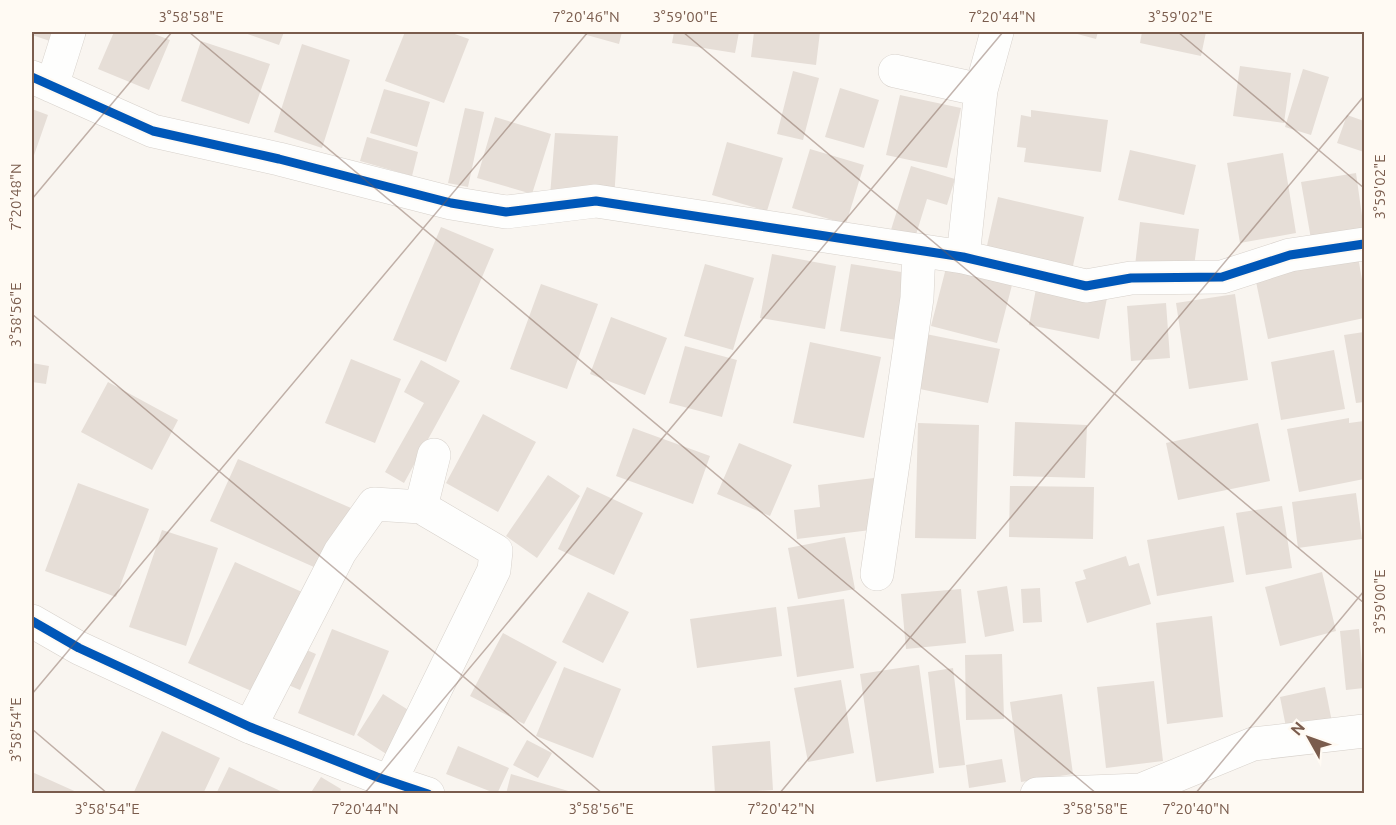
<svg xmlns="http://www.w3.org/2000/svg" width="1396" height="825" font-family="Ubuntu,sans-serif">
<rect width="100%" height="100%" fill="#f9f5f0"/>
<path fill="#e6ded7" d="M32,32H60L56,43L32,35Z
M114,32H149L170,40L149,90L98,69Z
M242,32H284L279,45Z
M405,32H449L469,39L444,103L385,81Z
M576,32H622L619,44Z
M674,32H739L735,53L672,43Z
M754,32H820L816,65L751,57Z
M1070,32H1098L1096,39Z
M1142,32H1206L1201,56L1140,43Z
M201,41L270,64L249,124L181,101Z
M302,44L350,60L322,148L274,132Z
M1240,66L1291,73L1284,123L1233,116Z
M1303,69L1329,77L1311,135L1285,127Z
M793,71L819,78L803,140L777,134Z
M840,88L879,100L864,148L825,137Z
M384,89L430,102L417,147L370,133Z
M900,95L961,108L947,168L886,155Z
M465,108L484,112L468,187L448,183Z
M32,109L48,115L32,161Z
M1031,110L1108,120L1101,172L1024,162L1026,148L1017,147L1021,115L1031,117Z
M1347,115L1364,121V152L1337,143Z
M495,117L551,134L532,194L477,178Z
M555,133L618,136L614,200L550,196Z
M367,137L418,152L412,176L360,161Z
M727,142L783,158L767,211L712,195Z
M810,149L864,165L846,224L792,208Z
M1130,150L1196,165L1184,215L1118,200Z
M1283,153L1296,233L1240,243L1227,163Z
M911,166L955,179L947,205L927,199L914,241L890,233Z
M1356,173L1364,230L1311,239L1301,182Z
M998,197L1084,217L1072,270L986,250Z
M1140,222L1199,229L1193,274L1135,266Z
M441,227L494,249L446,362L393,340Z
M772,254L836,266L825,329L760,318Z
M1358,257L1364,291V318L1268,339L1255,277Z
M705,264L754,278L733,350L684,336Z
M851,264L914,274L903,341L840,331Z
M946,268L1012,285L997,343L931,326Z
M541,284L598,304L567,389L510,369Z
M1037,284L1107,298L1099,339L1029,325Z
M1235,294L1248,380L1189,389L1176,303Z
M1166,303L1170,358L1131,361L1127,306Z
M611,317L667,338L645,395L590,374Z
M1364,332V402L1356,403L1344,335Z
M921,333L1000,349L988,403L910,387Z
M810,342L881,357L864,438L793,423Z
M685,346L737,360L722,417L669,403Z
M1334,350L1345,409L1281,420L1271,362Z
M351,359L401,379L375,443L325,423Z
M421,360L460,381L404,483L385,472L424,403L404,392Z
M32,363L49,366L46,384L32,382Z
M108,382L178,420L152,470L81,432Z
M483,414L536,442L498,512L446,483Z
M1349,418V423L1364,421V479L1299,492L1287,429Z
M1015,422L1087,425L1085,478L1013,476Z
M918,423L979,425L976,539L915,538Z
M1258,423L1270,481L1178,500L1166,443Z
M633,428L710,456L693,504L616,476Z
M739,443L792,465L770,516L717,494Z
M238,459L351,508L323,571L210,521Z
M548,475L580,496L537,558L506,536Z
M874,478L879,529L797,539L794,510L820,507L818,485Z
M78,483L149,509L116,597L45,571Z
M1010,486L1094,487L1093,539L1009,537Z
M587,487L643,513L614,575L558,549Z
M1356,493L1362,539L1298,548L1292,502Z
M1282,506L1292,568L1246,575L1236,513Z
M1224,526L1234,582L1157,596L1147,540Z
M162,530L218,548L186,646L129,627Z
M845,537L855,589L798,599L788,548Z
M1126,556L1129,566L1139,563L1151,604L1087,623L1075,582L1086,579L1083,570Z
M235,562L302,592L256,693L188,663Z
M1322,572L1336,631L1280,646L1265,587Z
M1007,586L1014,631L985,637L977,591Z
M1040,588L1042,622L1023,623L1021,589Z
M961,589L966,643L906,649L901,594Z
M588,592L629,612L603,663L562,642Z
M844,599L854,668L797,677L787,607Z
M776,607L782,656L697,668L690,619Z
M1212,616L1223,717L1167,724L1156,623Z
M332,629L389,651L354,736L298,713Z
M1359,629L1364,688L1346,690L1340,631Z
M503,633L557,662L524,724L470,696Z
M295,645L316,654L300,690L279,681Z
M1002,654L1004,719L966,720L965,655Z
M919,665L934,773L876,782L860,674Z
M564,667L621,689L593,758L536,736Z
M953,668L965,765L939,768L928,672Z
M841,680L854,753L808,762L794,688Z
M1154,681L1163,761L1106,768L1097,687Z
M1325,687L1332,722L1287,732L1280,697Z
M383,694L421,718L394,759L357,735Z
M1062,694L1073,774L1021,782L1010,702Z
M162,731L220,758L203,794H133Z
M527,740L552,753L538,778L513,765Z
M770,741L773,790L715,794L712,746Z
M458,746L509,768L497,794L446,774Z
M1002,759L1006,782L969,788L966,765Z
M229,767L287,794H216Z
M32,772L81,794H32Z
M511,774L575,793V794H506Z
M321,777L341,789L339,794H310Z"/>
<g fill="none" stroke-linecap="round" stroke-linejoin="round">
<g stroke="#d7d1cb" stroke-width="34">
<path id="minor" d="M895,71L981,90
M32,77L153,131L279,159L451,203L506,212L596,201L963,257L1086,286L1131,278L1222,277L1290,255L1364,244
M52,86L69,32
M963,257L981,90L997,32
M877,574L917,298L919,250
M32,621L79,648L250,727L377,777L428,794
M250,727L340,552L374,504L421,507
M391,780L494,570L496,551L421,507L434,455
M1037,794L1141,790L1253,744L1364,731"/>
</g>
<use href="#minor" stroke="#fefefd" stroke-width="33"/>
<g stroke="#fffaf3" stroke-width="13">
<path id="cycleway" d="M32,77L153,131L279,159L451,203L506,212L596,201L963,257L1086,286L1131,278L1222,277L1290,255L1364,244
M32,621L79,648L250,727L377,777L428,794"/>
</g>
<use href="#cycleway" stroke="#0057b8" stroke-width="9"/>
</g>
<path fill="none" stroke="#7a5c4d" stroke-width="1.5" stroke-opacity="0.45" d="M189,32L1097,794M683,32L1364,603M1178,32L1364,188M32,199L172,32M32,314L603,794M32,694L588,32M32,729L108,794M364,794L1003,32M779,794L1364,96M1195,794L1364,591"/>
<rect width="1396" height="825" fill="none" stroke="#fffaf3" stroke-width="66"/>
<g transform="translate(1309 738) rotate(310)" stroke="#fffaf3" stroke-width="4.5" paint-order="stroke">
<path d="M0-4.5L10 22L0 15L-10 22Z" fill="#7a5c4d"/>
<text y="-9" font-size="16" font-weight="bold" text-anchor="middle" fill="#7a5c4d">N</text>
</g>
<rect x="33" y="33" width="1330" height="759" fill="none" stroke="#7a5c4d" stroke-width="2"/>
<g font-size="15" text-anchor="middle" fill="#7a5c4d">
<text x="191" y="22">3°58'58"E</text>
<text x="586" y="22">7°20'46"N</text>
<text x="685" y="22">3°59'00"E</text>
<text x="1002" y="22">7°20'44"N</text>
<text x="1180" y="22">3°59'02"E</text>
<text transform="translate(1380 187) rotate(-90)" y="5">3°59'02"E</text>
<text transform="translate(16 197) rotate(-90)" y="5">7°20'48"N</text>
<text transform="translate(16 315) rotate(-90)" y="5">3°58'56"E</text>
<text transform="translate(1380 602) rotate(-90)" y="5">3°59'00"E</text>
<text transform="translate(16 730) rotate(-90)" y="5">3°58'54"E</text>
<text x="107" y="814">3°58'54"E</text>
<text x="365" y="814">7°20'44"N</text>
<text x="601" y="814">3°58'56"E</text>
<text x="781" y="814">7°20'42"N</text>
<text x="1095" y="814">3°58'58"E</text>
<text x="1196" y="814">7°20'40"N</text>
</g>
</svg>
